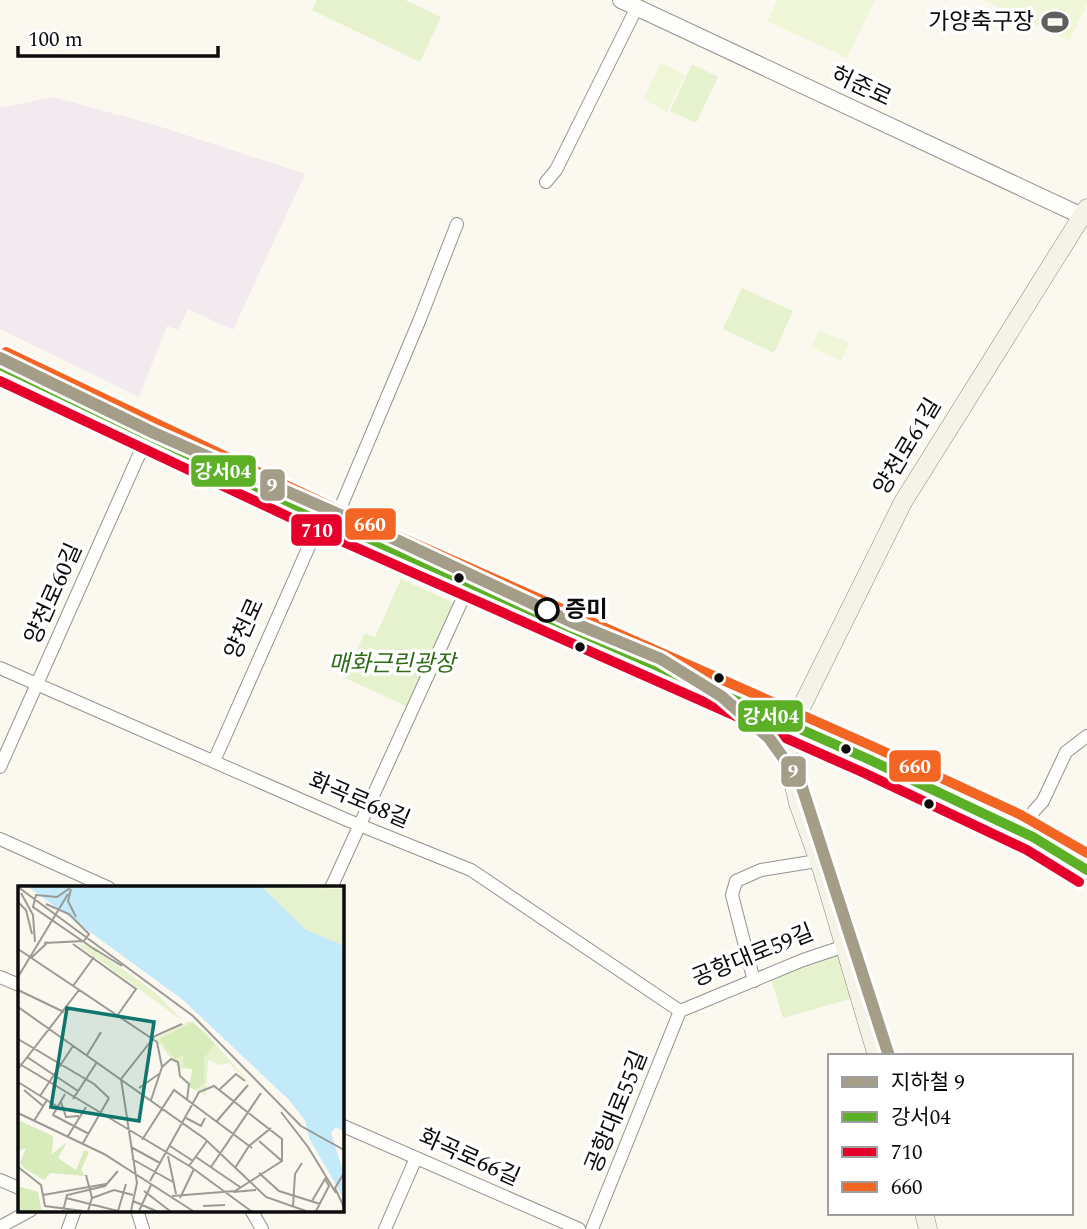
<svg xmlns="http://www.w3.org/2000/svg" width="1087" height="1229" font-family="Spectral,'Noto Sans KR',serif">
<rect width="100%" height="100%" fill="#fbf8f0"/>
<path fill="#f2eaee" d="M53,97L155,125L305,174L233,330L188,309L178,330L167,326L139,397L0,329V108Z"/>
<path fill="#e6f2cd" d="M317,0H405L441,17L420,62L312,10Z
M692,64L718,77L696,123L670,111Z
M742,288L793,311L774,353L723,329Z
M401,579L456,604L408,707L343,677L365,633L375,637Z
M842,949L857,997L783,1018L770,976Z"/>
<path fill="#f0f6d8" d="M777,0H875L847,58L767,21Z
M984,0H1087V4L1069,41Z
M661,63L685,75L667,112L643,99Z
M819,330L849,343L841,361L811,347Z"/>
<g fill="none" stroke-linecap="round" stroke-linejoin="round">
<g stroke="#94928f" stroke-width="14">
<path id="minor" d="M546,182L556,170L637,7
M334,523L420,319L457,224
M0,668L347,820L471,870L680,1011
M214,761L322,517
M0,767L147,437
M1023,832L1034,811L1043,801L1066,752L1087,736
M0,839L109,888
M331,888L469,585
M0,977L19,985
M754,981L732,895L736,881L761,870L817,861
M680,1011L803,960L845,946
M341,1125L579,1229
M0,1180L19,1188
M137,1210L143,1229
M251,1210L262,1229
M0,1227L31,1210
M68,1229L75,1210
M385,1229L416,1158
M592,1229L680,1011"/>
</g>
<g stroke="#94928f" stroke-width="18">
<path id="tertiary" d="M621,0L1082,216"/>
</g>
<g stroke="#8a8985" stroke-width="19">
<path id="secondary" d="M0,365C216,471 436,571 657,666C752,706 845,748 938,792C988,816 1042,837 1087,870
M877,1056L822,870L798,803L787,756L793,724L903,502L1087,208
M924,1213L928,1229"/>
</g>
<use href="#minor" stroke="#fefefd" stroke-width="12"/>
<use href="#tertiary" stroke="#fefefd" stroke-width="16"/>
<use href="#secondary" stroke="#f5f3e8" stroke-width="18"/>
<g stroke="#fff" stroke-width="16">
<path id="bus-1" d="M0,365L327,520L868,759L1033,837L1087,870"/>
</g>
<g stroke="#fff" stroke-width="16">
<path id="bus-2" d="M0,381L321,532L862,772L1027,850L1079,882"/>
</g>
<g stroke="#fff" stroke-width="16">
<path id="bus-3" d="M6,352L332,507L874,747L1021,815L1087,853"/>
</g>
<use href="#bus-1" stroke="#5bb025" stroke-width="10"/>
<use href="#bus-2" stroke="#e4002b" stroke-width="10"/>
<use href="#bus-3" stroke="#f26522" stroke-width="10"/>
<g stroke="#fff" stroke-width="18">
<path id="metro-1" d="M0,358L154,433L388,536L574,623L661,659L721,696L769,738L800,781L889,1056"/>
</g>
<use href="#metro-1" stroke="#a49d87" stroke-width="12"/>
</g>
<defs>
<g id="stadium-bare" transform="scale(2.1)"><path d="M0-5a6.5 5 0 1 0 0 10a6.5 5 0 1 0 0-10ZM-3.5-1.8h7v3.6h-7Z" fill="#605f5c" stroke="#fff" stroke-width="2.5" paint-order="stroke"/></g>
</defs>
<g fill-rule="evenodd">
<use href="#stadium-bare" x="1055" y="22"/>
</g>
<g fill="#0c0c0c" stroke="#fff" stroke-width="2.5">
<circle cx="459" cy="578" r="6"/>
<circle cx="580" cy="647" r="6"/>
<circle cx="719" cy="678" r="6"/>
<circle cx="846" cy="749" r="6"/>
<circle cx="929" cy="804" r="6"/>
</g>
<circle fill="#fff" stroke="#0c0c0c" stroke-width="3.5" cx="547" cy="610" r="11"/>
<g text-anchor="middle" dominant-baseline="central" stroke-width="7" stroke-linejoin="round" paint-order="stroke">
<g font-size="23" fill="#0c0c0c" stroke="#fff" text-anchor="end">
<text x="1034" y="22">가양축구장</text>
</g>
<g font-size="23" fill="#0c0c0c" stroke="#fff">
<text transform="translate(861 87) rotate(25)">허준로</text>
<text transform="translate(908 447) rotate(-59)">양천로61길</text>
<text transform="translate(54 594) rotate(-66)">양천로60길</text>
<text transform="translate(245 629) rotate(-66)">양천로</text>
<text transform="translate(359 801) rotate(23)">화곡로68길</text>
<text transform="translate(753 956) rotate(-22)">공항대로59길</text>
<text transform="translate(617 1112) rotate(-68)">공항대로55길</text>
<text transform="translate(469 1158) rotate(24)">화곡로66길</text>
</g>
<g font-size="23" font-weight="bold" fill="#0c0c0c" stroke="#fff" text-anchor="start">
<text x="565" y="610">증미</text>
</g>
<g font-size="23" font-style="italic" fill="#2e6b16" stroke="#fff">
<text x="392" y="664">매화근린광장</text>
</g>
</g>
<g transform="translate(18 886)">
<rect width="326" height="326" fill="#fbf8f0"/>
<path d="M243,0L325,3V59L288,44ZM58,57L73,61L138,107L165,135ZM171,135L187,146L237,203L211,177L201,179L190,174L188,210L171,200L174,183H162L137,153Z" fill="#e6f2cd"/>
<path d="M175,136L197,158L186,172V197L177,204L171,201L175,183L165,180V169L157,173L141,153ZM0,234L35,250L34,268L49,256L40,272L58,284L66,264L71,266L63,284L67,290L32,287L26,294L6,282L2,277L8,262L0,265ZM0,300L20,306L23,323L28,325H0Z" fill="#d7ebbb"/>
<path d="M9,0H243L288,44L325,59V245L318,241L313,247L325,285V311L291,252L287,234L271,214L165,114Z" fill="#c2eaf9"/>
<path fill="none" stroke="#c2eaf9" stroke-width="3.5" d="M57,0L184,93L326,178M71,0L223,109L326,163"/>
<path fill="none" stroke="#9b9a95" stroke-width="2" d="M0,1L175,130L283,240L326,264M52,2L39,11L18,9L15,21L79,65M53,3L50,15L58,31M3,7L15,29L17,56M0,16L8,24L14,48M26,57L66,55L71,48L51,28L28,18M55,58L118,103L99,130M75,62L104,80M0,63L139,156L144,181M13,72L30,56M0,91L50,8M55,100L76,71M0,104L46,126M0,121L187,253L248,311L288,325M0,153L76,198L91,212M69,169L83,146M9,171L60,205M0,177L173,281L233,325M0,183L61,104M0,196L40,221M121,202L141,188M202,203L218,188L227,195M6,204L25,220M47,208L35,229L71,248M22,210L55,160M55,213L79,176M133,214L144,181L153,173L160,176L162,190L171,198L169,214M43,216L48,231L61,230M263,226L290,261M0,227L86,268L175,325M168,232L183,240L187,232M16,235L29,214M198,236L230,199M50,250L68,221M124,254L156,204L234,262M241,255L264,275M65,257L91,212M152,260L175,275M113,261L142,277M290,261L318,307M150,270L158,308M178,271L222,301M114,273L155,296M171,280L189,255M0,281L23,299L27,320L65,325M193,281L243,207M217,282L231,260L253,242M241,287L261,305L302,318M326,287L317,302L326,321M68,289L74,312M132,295L181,206L196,200L264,253V275L217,305L154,310M126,305L152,325M215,306L238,304M25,309L88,298M48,312L100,325M162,312L176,283M115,315L138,325M294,315L307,293L311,300L298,325M185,320L207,319M275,320L277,288L284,277M45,325L49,309L87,300L100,285M70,325L74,312L96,304L115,309M100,325L108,298M113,325L119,297L103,193L137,150L164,138M121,325L133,299"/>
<path fill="#0f766e" fill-opacity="0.15" stroke="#0f766e" stroke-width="3.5" d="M49,122L136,136L121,235L33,221Z"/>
<rect width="326" height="326" fill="none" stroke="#0c0c0c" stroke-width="3.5"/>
</g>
<g stroke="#fff" stroke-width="2.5">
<rect x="190" y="454" width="67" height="34" rx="7" fill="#5bb025"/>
<rect x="259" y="468" width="27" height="34" rx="7" fill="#a49d87"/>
<rect x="344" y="507" width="53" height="34" rx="7" fill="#f26522"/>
<rect x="290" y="513" width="53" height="34" rx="7" fill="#e4002b"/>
<rect x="737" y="699" width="67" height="34" rx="7" fill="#5bb025"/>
<rect x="888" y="749" width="54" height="34" rx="7" fill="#f26522"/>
<rect x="780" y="755" width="27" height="33" rx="7" fill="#a49d87"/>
</g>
<g font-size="19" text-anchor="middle" font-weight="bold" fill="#fff">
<text x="223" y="478">강서04</text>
<text x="272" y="492">9</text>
<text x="370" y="531">660</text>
<text x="317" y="537">710</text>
<text x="771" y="723">강서04</text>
<text x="915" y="773">660</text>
<text x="793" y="778">9</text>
</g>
<rect x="828" y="1054" width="245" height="161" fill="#ffffff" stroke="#9e9e9e" stroke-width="2"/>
<rect x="842" y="1077" width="35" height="10" fill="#a49d87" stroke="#9e9e9e" stroke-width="2"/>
<text x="891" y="1089" font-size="21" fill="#0c0c0c">지하철 9</text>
<rect x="842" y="1112" width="35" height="10" fill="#5bb025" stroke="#9e9e9e" stroke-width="2"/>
<text x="891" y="1124" font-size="21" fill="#0c0c0c">강서04</text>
<rect x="842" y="1147" width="35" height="10" fill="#e4002b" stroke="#9e9e9e" stroke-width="2"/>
<text x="891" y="1159" font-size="21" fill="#0c0c0c">710</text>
<rect x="842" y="1182" width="35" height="10" fill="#f26522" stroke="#9e9e9e" stroke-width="2"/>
<text x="891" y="1194" font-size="21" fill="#0c0c0c">660</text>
<path d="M18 46v10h200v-10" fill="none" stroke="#0c0c0c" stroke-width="3.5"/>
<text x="28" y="46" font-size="21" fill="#0c0c0c" stroke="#ffffff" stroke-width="5" paint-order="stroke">100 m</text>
</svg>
